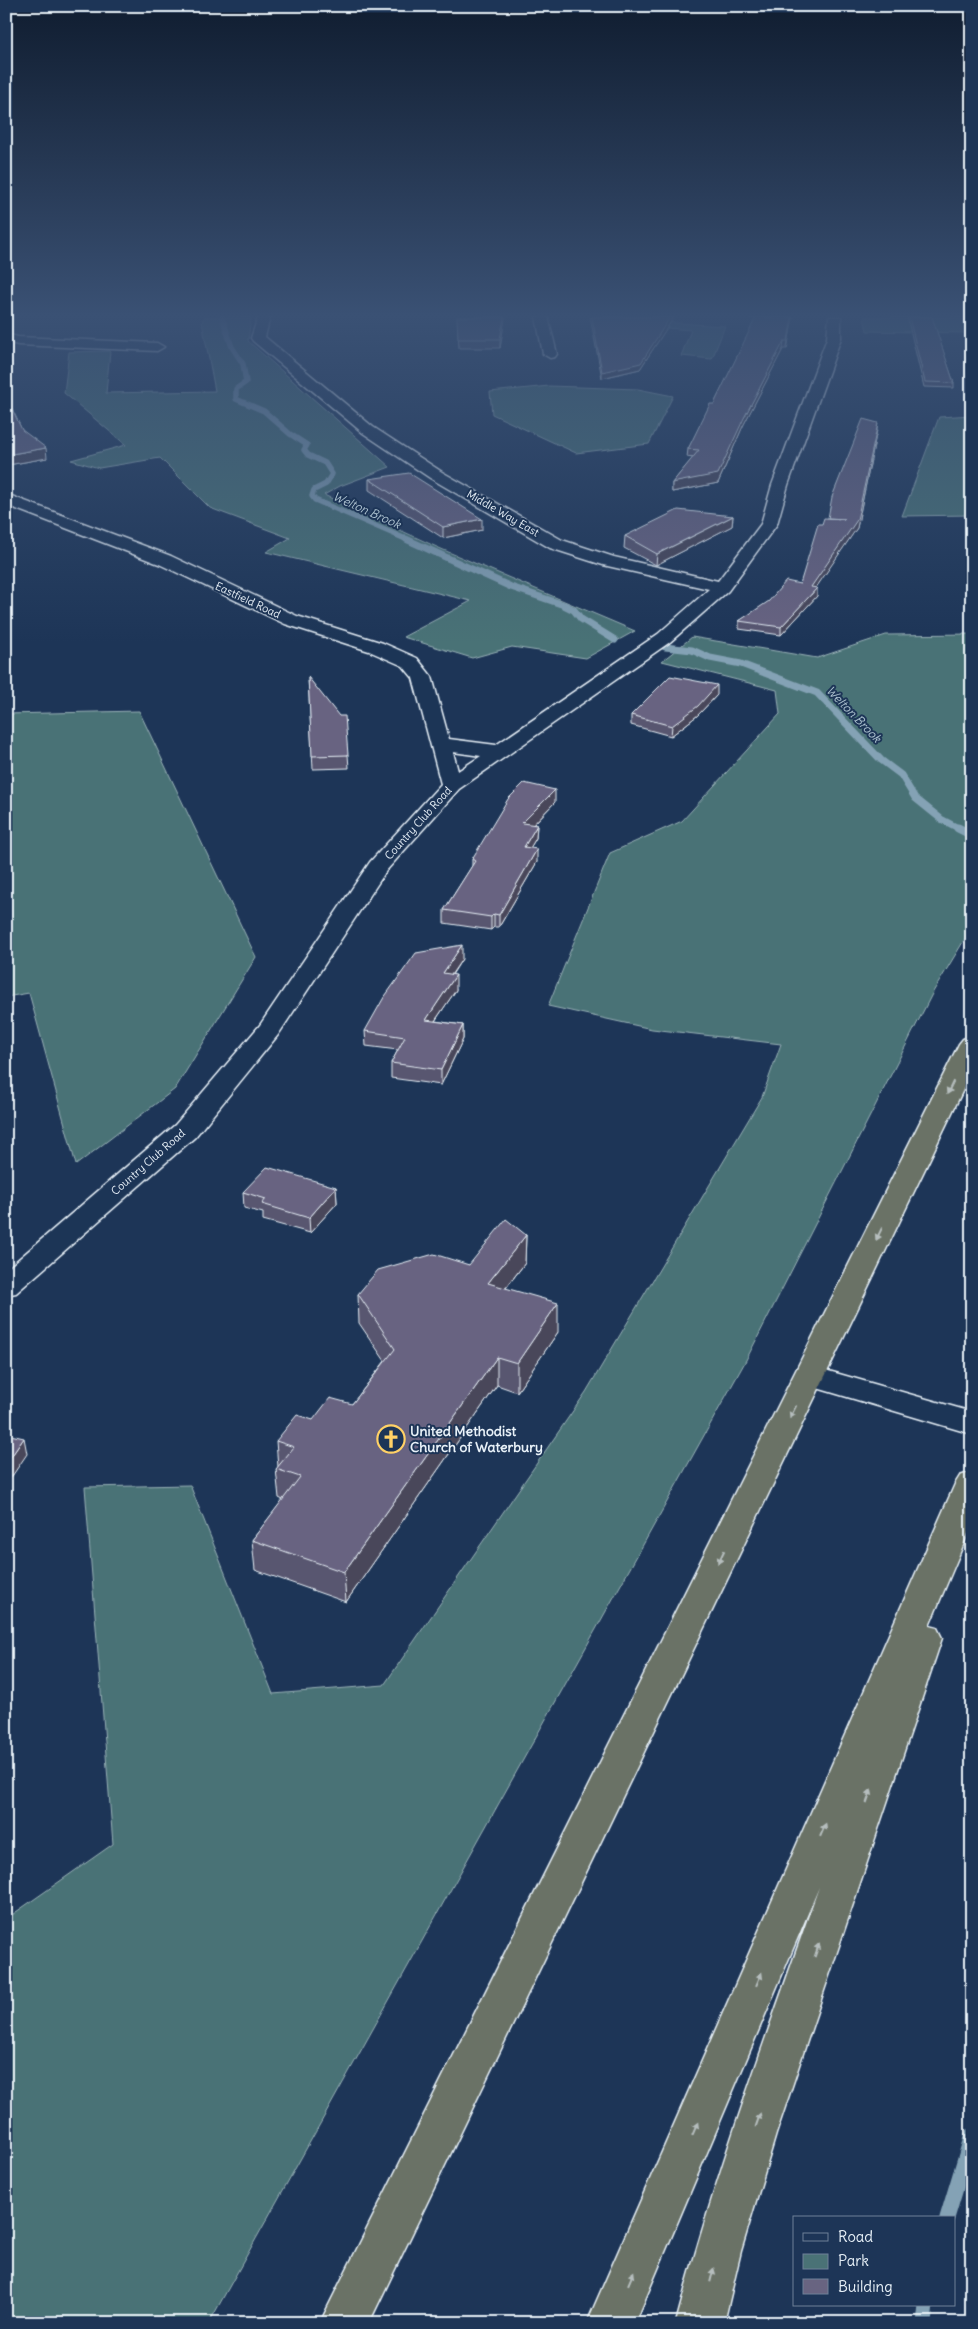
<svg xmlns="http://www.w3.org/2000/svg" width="978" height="2329" font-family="Delius,sans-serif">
<rect width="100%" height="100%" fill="#1d3557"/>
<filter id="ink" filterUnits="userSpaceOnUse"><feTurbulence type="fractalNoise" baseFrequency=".02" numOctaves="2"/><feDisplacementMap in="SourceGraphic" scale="10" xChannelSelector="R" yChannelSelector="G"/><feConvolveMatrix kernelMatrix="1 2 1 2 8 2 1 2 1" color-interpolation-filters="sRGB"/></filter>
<g filter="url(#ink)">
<path fill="#4a7276" stroke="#99b2b7" d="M204,317H251L248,341L390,467L340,486L324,495L439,548L635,631L586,658L512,647L472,658L403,637L471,601L266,552L290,538L210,508L160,458L99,468L71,460L126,445L64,393L69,352L110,351L106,393L215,391L202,322Z
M864,317H972V365L967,362L966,333L867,331Z
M662,322L725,326L712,359L681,356L691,330L654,327Z
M549,386L638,389L673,396L649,444L576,453L492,414L490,392Z
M972,415V515L902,516L939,417Z
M972,634V927L933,992L745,1362L209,2323H6V1919L113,1844L85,1487L190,1485L273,1694L384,1685L586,1392L762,1097L781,1044L652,1029L548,1006L610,853L682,821L780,714L777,690L662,661L692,637L817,658L886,635Z
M139,711L256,957L175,1089L76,1165L29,993L6,997V714Z"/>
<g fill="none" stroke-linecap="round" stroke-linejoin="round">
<path stroke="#84a2b5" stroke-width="5.5" d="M222,317L232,347L243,364L246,382L236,389V399L264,411L290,434L307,445L304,450L308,455L325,463L332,474L326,484L314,490L312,496L315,500L408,540"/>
<path stroke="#84a2b5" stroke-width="7" d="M406,539L511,587L564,605L574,610L581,619L615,640
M665,647L692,650L710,658L741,664L817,693L881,760L901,775L915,798L941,819L960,829"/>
<path stroke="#84a2b5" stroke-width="9" d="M958,828L972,835"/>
<path stroke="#84a2b5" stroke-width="15" d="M947,2218L972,2135
M924,2323L926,2305"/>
<g stroke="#e8f1f8" stroke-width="3">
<path id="minor" d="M258,317H270L265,337L373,427L442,472L562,540L614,557L718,581L761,524L772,485L827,338L829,317H841V338L788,485L777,524L728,591L670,642L459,789L386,871L278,1035L195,1137L16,1293L6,1295V1270L175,1125L260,1025L370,862L441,784L413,678L403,666L369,651L285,624L159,564L6,505V494L171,556L297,616L383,643L417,658L432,677L449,739L496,745L658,634L709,589L603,565L550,548L430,478L363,433L253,341L251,338ZM453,752L481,756L458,771Z
M536,317H548L557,354L555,357L550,358L543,354Z
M6,334L18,337L157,343L164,347L157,351L18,345L6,342Z
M811,1366L972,1412V1434L800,1383L795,1376L800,1369Z"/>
</g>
<g stroke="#e8f1f8" stroke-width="3">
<path id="highway" d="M972,1036V1071L369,2323H320L959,1044L963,1039Z
M972,1472V1524L929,1626L937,1628L942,1638L776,2134L741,2251L724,2323H676C715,2175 768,2031 819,1887L635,2323H587L955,1484L960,1476Z"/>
</g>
<use href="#minor" fill="#1d3557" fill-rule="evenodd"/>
<use href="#highway" fill="#6a7266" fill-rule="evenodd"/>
</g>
<path fill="#59566f" stroke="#e8f1f8" d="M457,317H505L500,348H459Z
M590,317H674L640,369L602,378Z
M750,317H793L787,349H783L743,426L718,483L672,492V483L693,458L687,457L688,449L714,404L756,318H750Z
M907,317H932L954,383V388L924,387Z
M6,396L22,430L47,458L8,465L6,464Z
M877,430L857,528L815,588L817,596L781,635L739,629V621L800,584L822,524L828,518Z
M369,479L482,530L443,538L369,490Z
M733,516L732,526L656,565L624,548L625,536Z
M308,677L348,755L349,768L313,769Z
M717,695L698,715L671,736L631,725V715Z
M555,802L533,825H537L536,838L530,848L537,862L499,927H494L491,930L444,923V910L472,866V859Z
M462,959L452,975L456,990L435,1021L463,1025V1039L441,1085L391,1078V1063L398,1050L366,1046L365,1031Z
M336,1187L337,1203L310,1233L263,1220V1213L244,1208L243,1192Z
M526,1235L525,1263L506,1288L558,1332L517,1392L497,1385L346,1602L255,1570L252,1540L283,1500L279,1498L276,1469L278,1467L276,1441L313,1420L352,1404L385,1361L359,1323L358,1294L469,1265Z"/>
<path fill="#49465a" stroke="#e8f1f8" d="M504,317H505V319L500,348V339Z
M670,317H674L640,369L602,378V372Z
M792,317H793L787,349L788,341Z
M784,341L783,349L743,426L718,483L672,492V483L744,418Z
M878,423L877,430L857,528L811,595V587Z
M46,448L47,458L8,465L6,455Z
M733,516L732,526L656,565L657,554Z
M482,519V530L443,538V527Z
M817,588V596L781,635V627Z
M717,685V695L698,715L671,736L672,726Z
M555,790V802L522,836V823Z
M537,825L536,838L523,860L524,847Z
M537,849V862L499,927V915Z
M494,914V927L491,930V917Z
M462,945V959L443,987V973Z
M456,975V990L426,1034V1020Z
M463,1025V1039L441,1085V1070Z
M336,1187L337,1203L310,1233L309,1218Z
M526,1235L525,1263L488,1311V1283Z
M558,1303V1332L517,1392V1363Z
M497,1357V1385L346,1602L344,1572Z
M24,1438L27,1454L6,1485V1464Z"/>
<path fill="#686481" stroke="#e8f1f8" d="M457,317H504L500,339H458Z
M592,317H670L641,363L602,372Z
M756,317H792L788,341H784L744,418L718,474L672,483L699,450L688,449L710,404H714Z
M909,317H932L954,383L925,382Z
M6,396L22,430L46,448L6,455Z
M863,419L878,423L857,520L811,587L817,588L781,627L739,621L769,601L786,581L800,584L818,524H822L824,518L845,519L828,518L832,497Z
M409,473L482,519L443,527L369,479Z
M678,510L733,516L657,554L625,536Z
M670,676L717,685L698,706L672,726L631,715Z
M308,677L339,716H345L348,755L312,756Z
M524,783L555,790L522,823L537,825L524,847L537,849L499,915L494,914L491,917L444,910L475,861L472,859L508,799Z
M462,945L443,973L456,975L426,1020L463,1025L441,1070L391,1063L405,1037L365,1031L383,999L416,953Z
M267,1167L336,1187L309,1218L262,1204L266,1199L243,1192Z
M506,1219L526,1235L488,1283L558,1303L517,1363L497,1357L344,1572L252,1540L300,1477L276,1469L294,1447L276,1441L297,1415L313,1420L330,1398L352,1404L395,1349L358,1294L378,1270L434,1254L469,1265Z
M6,1434L24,1438L6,1464Z"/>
<defs><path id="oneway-solid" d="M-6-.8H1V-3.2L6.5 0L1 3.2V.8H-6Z" transform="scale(1.25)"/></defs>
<g fill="#b6bebe">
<use href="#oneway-solid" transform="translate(950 1088) rotate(116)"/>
<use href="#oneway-solid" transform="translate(879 1234) rotate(116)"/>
<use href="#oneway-solid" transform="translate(793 1412) rotate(116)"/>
<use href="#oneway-solid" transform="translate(721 1557) rotate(116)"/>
<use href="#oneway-solid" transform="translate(869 1796) rotate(-71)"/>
<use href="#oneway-solid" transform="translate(823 1830) rotate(-67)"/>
<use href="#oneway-solid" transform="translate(817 1950) rotate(-71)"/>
<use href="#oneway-solid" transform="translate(759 1979) rotate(-67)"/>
<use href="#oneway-solid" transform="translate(758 2120) rotate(-71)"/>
<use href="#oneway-solid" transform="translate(695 2129) rotate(-67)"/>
<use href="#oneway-solid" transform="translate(712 2275) rotate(-76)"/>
<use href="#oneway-solid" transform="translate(631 2278) rotate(-67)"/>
</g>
</g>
<linearGradient id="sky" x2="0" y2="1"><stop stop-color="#101d30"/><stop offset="0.49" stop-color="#3a5174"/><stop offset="1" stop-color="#3a5174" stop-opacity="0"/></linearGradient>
<rect width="978" height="643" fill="url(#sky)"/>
<defs>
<g id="church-ring" transform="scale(1.4375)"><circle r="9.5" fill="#1d3557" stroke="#ffd166" stroke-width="1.5"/><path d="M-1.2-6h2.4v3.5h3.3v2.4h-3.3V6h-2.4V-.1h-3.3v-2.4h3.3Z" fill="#ffd166"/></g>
</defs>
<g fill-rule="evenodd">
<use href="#church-ring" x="391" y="1439"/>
</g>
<g text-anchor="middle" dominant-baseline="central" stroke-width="4" stroke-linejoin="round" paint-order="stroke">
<g font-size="11" fill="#e8f1f8" stroke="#1d3557">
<text transform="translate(503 513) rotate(30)">Middle Way East</text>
<text transform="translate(248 600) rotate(25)">Eastfield Road</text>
<text transform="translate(418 823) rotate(-48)">Country Club Road</text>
<text transform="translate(148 1162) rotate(-41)">Country Club Road</text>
</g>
<g font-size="12" font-style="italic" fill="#aec3d1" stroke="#1d3557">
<text transform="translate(367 510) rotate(24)">Welton Brook</text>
<text transform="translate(854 714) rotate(46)">Welton Brook</text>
</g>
<g font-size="14" font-weight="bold" fill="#e8f1f8" stroke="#1d3557" text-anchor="start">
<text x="410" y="1431">United Methodist<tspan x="410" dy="16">Church of Waterbury</tspan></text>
</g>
</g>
<rect width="978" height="2329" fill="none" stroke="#1d3557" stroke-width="25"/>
<rect x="12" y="12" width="953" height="2304" fill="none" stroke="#e8f1f8" stroke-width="2" filter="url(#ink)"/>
<rect x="793" y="2216" width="162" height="90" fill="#1d3557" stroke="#6e8097"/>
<rect x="803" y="2233" width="25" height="8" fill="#1d3557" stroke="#6e8097"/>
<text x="838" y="2242" font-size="15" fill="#e8f1f8">Road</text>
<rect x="803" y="2254" width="25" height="15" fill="#4a7276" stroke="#6e8097"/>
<text x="838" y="2266" font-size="15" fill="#e8f1f8">Park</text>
<rect x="803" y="2279" width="25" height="15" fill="#686481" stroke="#6e8097"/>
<text x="838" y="2292" font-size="15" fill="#e8f1f8">Building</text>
</svg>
